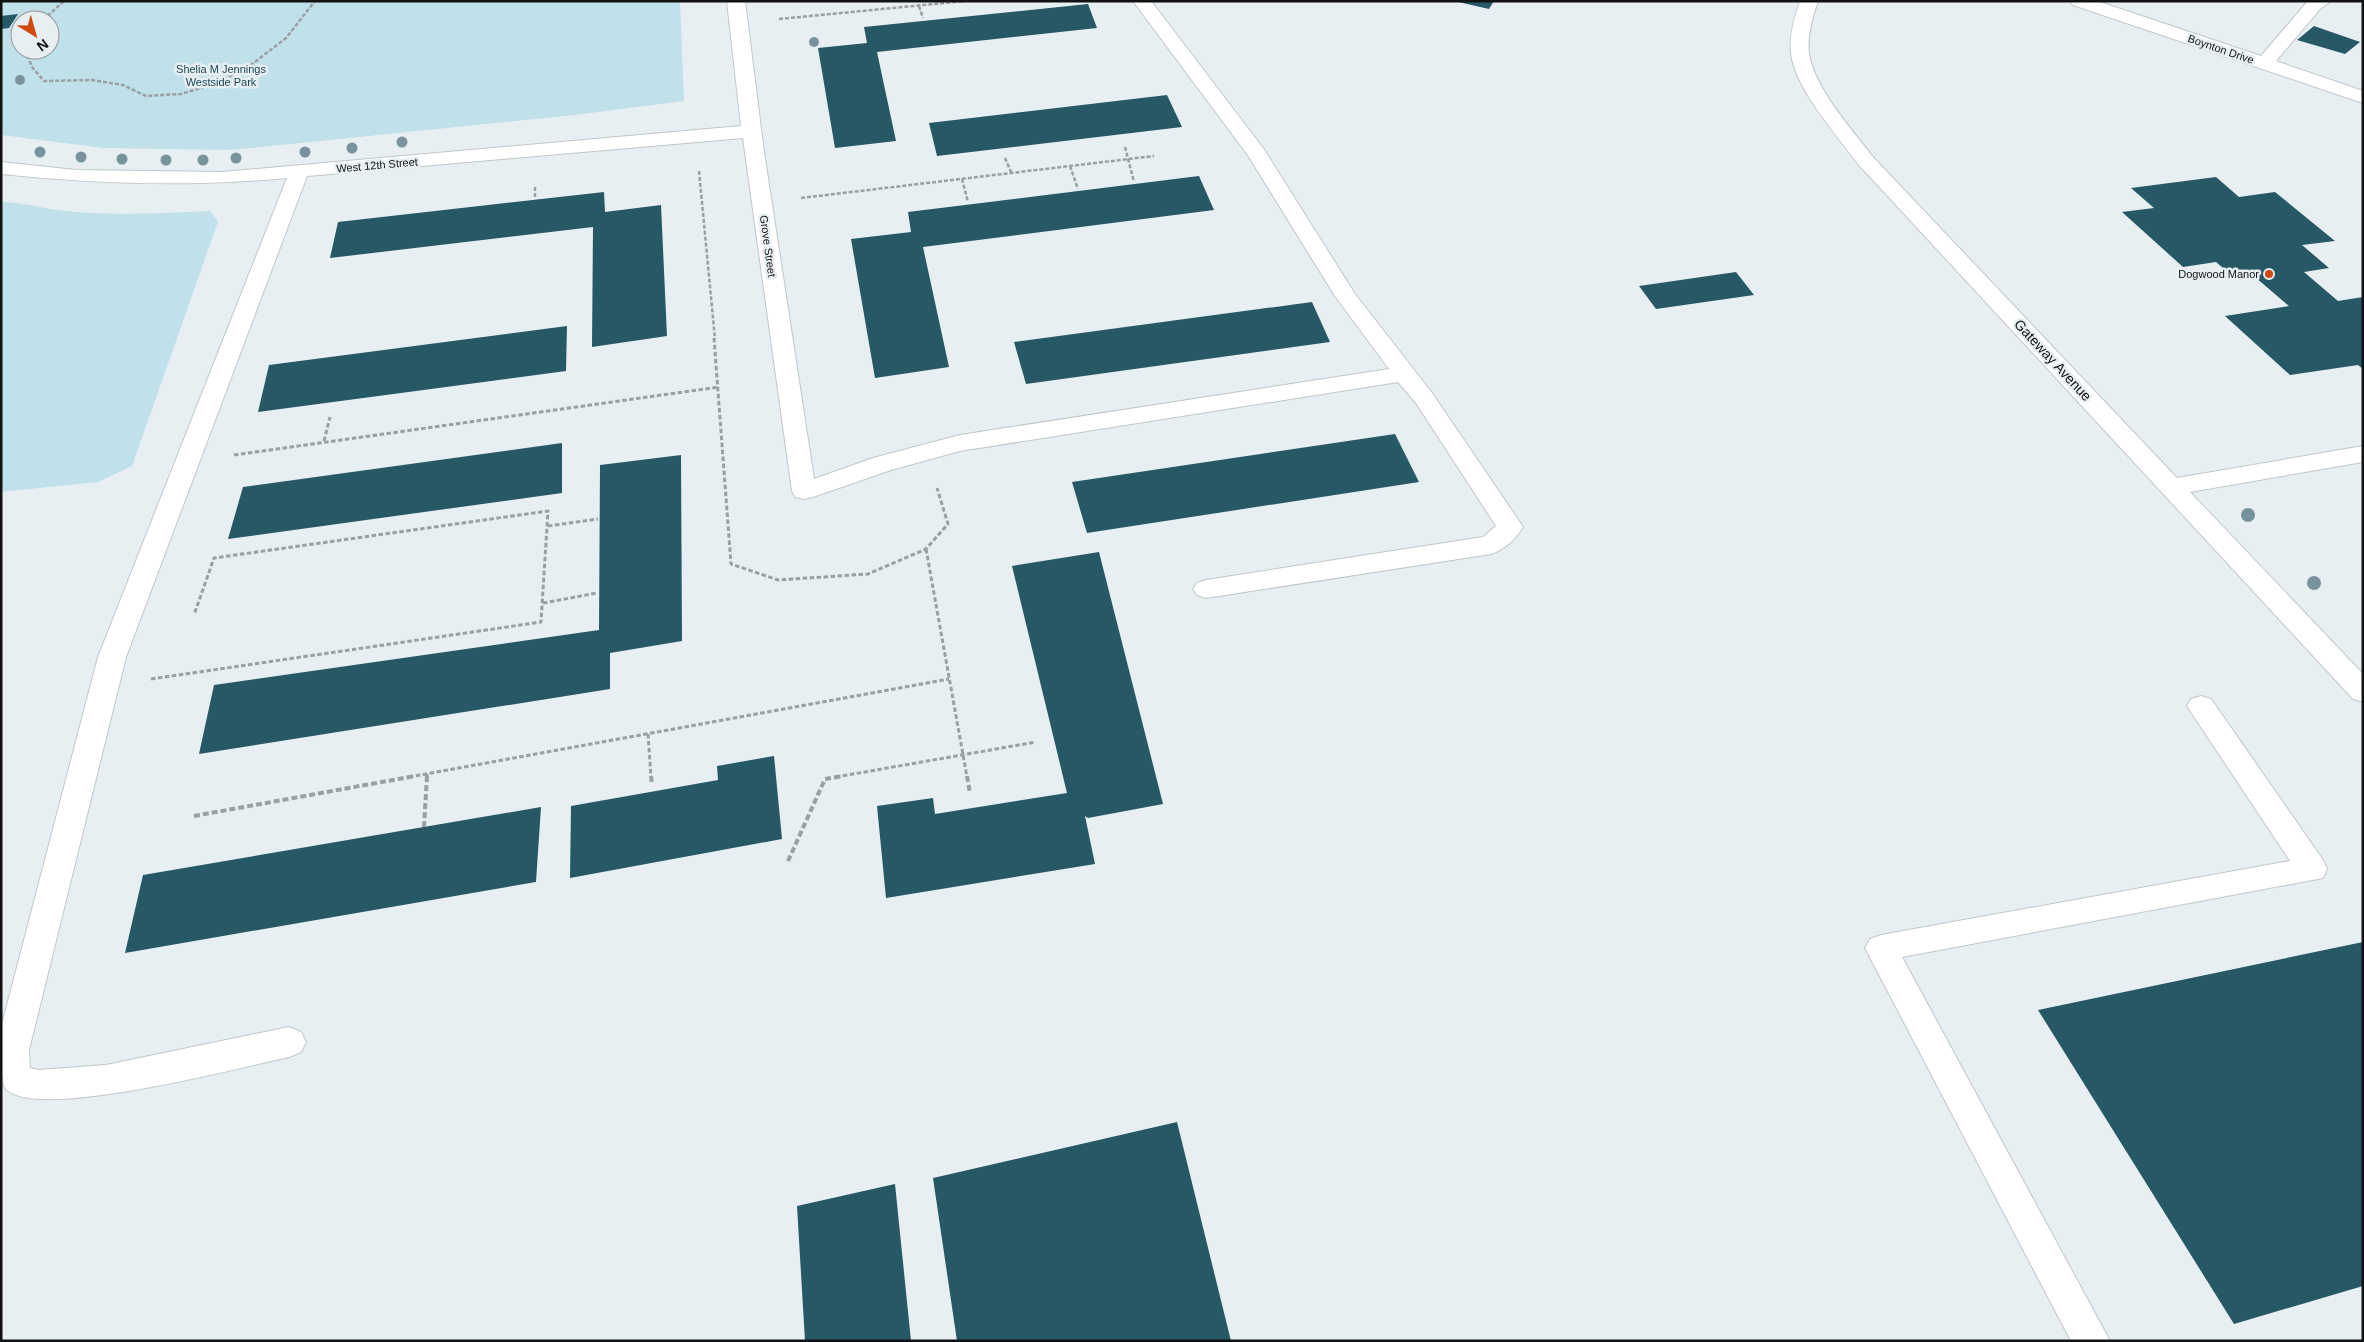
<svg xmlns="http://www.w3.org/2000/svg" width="2364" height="1342" font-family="Helvetica,sans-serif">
<rect width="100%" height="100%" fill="#e8eff2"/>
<path fill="#c0e0ea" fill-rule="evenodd" d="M1,1H680L684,101L575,115L231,150L103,148L1,135ZM20,20H50V50H20Z
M1,202C23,202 44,209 65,211C114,216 162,213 210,211L218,222L132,466L98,482L1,492Z"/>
<path fill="#265866" d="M1454,1H1494L1489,9Z
M1088,4L1097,28L877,52L896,141L835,148L818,48L867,43L864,27Z
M18,14L9,28L1,29V16Z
M2314,26L2360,42L2345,54L2297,40Z
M1167,95L1182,127L937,156L929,123Z
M1199,176L1214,210L923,247L949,367L875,378L851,239L911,232L908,212Z
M2216,177L2239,197L2275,192L2335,241L2302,245L2329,268L2304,272L2338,301L2363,297V369L2358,365L2290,375L2225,316L2289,306L2255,277L2236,279L2216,262L2183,267L2122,212L2154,208L2131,188Z
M604,192L605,212L661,205L667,336L592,347L593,227L330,258L338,222Z
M1736,272L1754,295L1656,309L1639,286Z
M1312,302L1330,342L1026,384L1014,342Z
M567,326L566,371L258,412L269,365Z
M1395,434L1419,482L1087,533L1072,482Z
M562,443V493L228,539L243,487Z
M681,455L682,641L610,653V689L199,754L214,685L599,630L600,465Z
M1099,552L1163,804L1088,818L1085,816L1095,864L886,898L877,806L933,798L935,814L1067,793L1012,566Z
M774,756L782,839L570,878L571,806L718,780L717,766Z
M541,807L536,882L125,953L143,875Z
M2363,942V1286L2234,1324L2038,1010Z
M1177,1122L1231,1341H957L933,1178Z
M895,1184L911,1341H805L797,1206Z"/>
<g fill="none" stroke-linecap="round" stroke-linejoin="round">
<g stroke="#c0c7ca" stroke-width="2">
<path id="minor" d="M727,1H745L764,152L814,479L873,458L960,435L1389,369L1335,296L1247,154L1133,1H1151L1263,148L1355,294L1432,393L1519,521L1523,527C1516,539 1504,550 1491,554L1206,598L1197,595L1193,589L1197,583L1206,580L1483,537L1496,526L1416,403L1398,382L960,451L891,470L813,497L804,499L795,497L792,491L743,138L307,176L126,657L29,1050L30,1068L38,1070L106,1065L289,1027L301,1032L306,1042L301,1052L289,1057C245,1066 33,1123 5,1088C0,1077 1,1042 1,1028L98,657L287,178C191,187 96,184 1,174V162L76,170L222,172L741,126Z
M1800,1H1818C1812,18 1807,37 1809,54C1815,89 1851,128 1872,156L2177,478L2363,446V462L2190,492L2363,674V702L2353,699L1858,164C1837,135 1796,90 1791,54C1789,36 1794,18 1800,1Z
M2070,1H2097L2261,56L2308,1H2331L2320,9L2276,61L2363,91V103L2073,5Z
M2201,696L2211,699L2323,860L2327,869L2323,878L1902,957L2110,1341H2071L1865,948L1870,939L1881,935L2290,861L2187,706L2191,699Z"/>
</g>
<path stroke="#9a9fa1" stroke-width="2.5" stroke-dasharray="4 2" stroke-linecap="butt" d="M919,6L923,18
M779,19L965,1
M43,20L64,1
M25,50L32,67L44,81L92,80L123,85L146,96L181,94L217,83L251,65L286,38L315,1
M1125,147L1134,182
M1005,158L1011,172
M1070,166L1078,189
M699,171L715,339
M962,179L968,202
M535,187V197
M801,198L1154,156"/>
<path stroke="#9a9fa1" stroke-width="3" stroke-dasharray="4.5 2.5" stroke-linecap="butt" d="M714,338L731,564L778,580L868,574L926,549L948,524L937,488
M324,441L330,417
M234,455L719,387
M548,526L598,519
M926,549L967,777
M543,603L597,593
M151,679L541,622L548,511L214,558L194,615
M648,734L651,777
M409,777L949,679
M427,777V774
M836,777L1036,742"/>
<path stroke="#9a9fa1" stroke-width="4" stroke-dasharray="6 3" stroke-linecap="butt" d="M651,776L652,785
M967,776L970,793
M194,816L415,776
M424,827L427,776
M788,861L825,779L843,776"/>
<use href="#minor" fill="#fff" fill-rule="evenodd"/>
</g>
<g fill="#78939c">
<circle cx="814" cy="42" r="5"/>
<circle cx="20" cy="80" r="5"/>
<circle cx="402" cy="142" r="5.5"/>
<circle cx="352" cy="148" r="5.5"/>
<circle cx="40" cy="152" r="5.5"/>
<circle cx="305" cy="152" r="5.5"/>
<circle cx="81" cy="157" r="5.5"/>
<circle cx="236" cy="158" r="5.5"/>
<circle cx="122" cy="159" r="5.5"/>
<circle cx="166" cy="160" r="5.5"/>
<circle cx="203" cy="160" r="5.5"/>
<circle cx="2248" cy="515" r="7"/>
<circle cx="2314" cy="583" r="7"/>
</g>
<circle fill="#d0490f" stroke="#e8eff2" stroke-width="2" cx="2269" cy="274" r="5"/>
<g text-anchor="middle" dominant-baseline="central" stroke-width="5" stroke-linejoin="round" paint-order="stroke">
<g font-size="11" fill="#101213" stroke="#e8eff2">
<text transform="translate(2221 49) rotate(19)">Boynton Drive</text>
<text transform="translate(377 165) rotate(-5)">West 12th Street</text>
<text transform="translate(768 246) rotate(82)">Grove Street</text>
</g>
<g font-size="11" fill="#1c4855" stroke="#e8eff2">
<text x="221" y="69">Shelia M Jennings<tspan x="221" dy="13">Westside Park</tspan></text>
</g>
<g font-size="11" fill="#101213" stroke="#e8eff2" text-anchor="end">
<text x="2259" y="274">Dogwood Manor</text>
</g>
<g font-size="14" fill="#101213" stroke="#e8eff2">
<text transform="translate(2053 360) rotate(47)">Gateway Avenue</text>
</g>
</g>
<rect width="2364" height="1342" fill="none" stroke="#101213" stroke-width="5"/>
<g transform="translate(35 35) rotate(143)"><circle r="24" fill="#e8eff2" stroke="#929799"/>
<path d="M0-4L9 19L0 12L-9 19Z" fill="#d0490f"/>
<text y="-8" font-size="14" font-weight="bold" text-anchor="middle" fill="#101213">N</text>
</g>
</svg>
